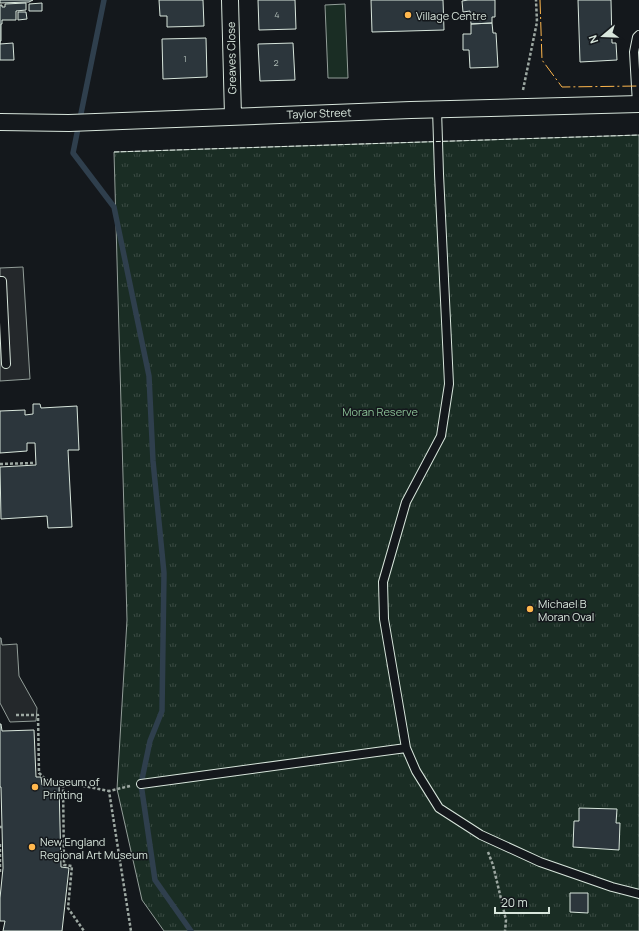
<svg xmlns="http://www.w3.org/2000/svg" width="639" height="931" font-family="Manrope,sans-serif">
<defs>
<pattern id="park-tufts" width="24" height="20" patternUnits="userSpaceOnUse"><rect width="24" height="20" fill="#1a2d24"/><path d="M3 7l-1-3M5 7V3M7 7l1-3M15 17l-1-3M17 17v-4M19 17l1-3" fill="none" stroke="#3b4b43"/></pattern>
</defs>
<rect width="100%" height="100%" fill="#14181c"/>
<path fill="#1a2d24" stroke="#939e99" d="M345,4L348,78H328L325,5Z"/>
<path fill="url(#park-tufts)" stroke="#939e99" d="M639,135V931H164L142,900L117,789L127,620L114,152Z"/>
<path fill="#24282b" stroke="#939e99" d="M23,267L30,379L0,381V268Z
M0,638H1L2,645L17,644L19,676L37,708L36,721L10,722L0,703Z"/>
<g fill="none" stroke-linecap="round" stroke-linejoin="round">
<path stroke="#2f3f4d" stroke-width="5.5" d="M104,0L73,153L114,207L149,376L153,461L164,573L162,711L150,741L141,784L155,880L191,931"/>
</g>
<path fill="#2c363c" stroke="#d8e6dc" d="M0,0H33L29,2L0,3Z
M159,0H203L204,26L167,27V16H160Z
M258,0H295L296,29L259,30Z
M371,0H443L444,30L372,32Z
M468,0H495V17H492V23L471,24L470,11L463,12L462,1Z
M578,0H611L612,43H616L617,60L580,62Z
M26,3V10L16,11V20H2V24H1V41H0V44L13,43L14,60H0V5H2V7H5V4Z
M42,3V11H29V4Z
M18,12H26L27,19L18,20Z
M492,23L493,33H496L498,67L470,68L469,50H463V34H471V24Z
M206,38L207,77L163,79L162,39Z
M293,43L295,80L260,81L258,44Z
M33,404H40L41,408L77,406L79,450H68L72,527L48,528L47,516L1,519L0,467L36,465L35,443H27V451L0,453V411L25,410V415L33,414Z
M0,724H1L2,731L34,730L36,777H41L42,785L59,784L61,867L69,868L62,931H3L5,921H0V898L3,868L1,787H0Z
M579,808L617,809L616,823H620L619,850L573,847L574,821H579Z
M570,893H588V913L570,912Z"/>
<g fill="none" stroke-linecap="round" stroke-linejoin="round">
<g stroke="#d8e6dc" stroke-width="10">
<path id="lane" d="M637,104L634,52L637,37L639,35
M437,109L439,174L449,384L441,436L406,502L383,582L384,619L406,748L416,771L439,808L481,835L540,862L612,887L639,894
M0,281H2L6,364
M141,784L406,748"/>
</g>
<g stroke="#d8e6dc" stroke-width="18">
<path id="street" d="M230,0L233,116
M0,122L69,123L411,110L639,104"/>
</g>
<path stroke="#9da8a2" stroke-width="2.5" stroke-dasharray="3 2" stroke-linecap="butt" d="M523,90L537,22L536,0
M0,464L33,463
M16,715H38L39,773L49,782H63L64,865L72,866L68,908L84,931
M63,782L109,791
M130,786L109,791L131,931
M0,827H2
M0,844V873
M488,852L493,865L506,920L505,931"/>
<use href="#lane" stroke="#14181c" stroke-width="8"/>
<use href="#street" stroke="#14181c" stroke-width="16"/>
<path stroke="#d8e6dc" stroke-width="1" stroke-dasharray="5 2" stroke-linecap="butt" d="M114,152L639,135"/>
<path stroke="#ffb74d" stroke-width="1" stroke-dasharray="14 3 2 3" stroke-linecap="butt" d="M540,0L542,60L562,87L639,86"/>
</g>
<g fill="#ffb74d" stroke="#14181c" stroke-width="1.5">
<circle cx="408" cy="15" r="4"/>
<circle cx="530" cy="609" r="4"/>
<circle cx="35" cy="787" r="4"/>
<circle cx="32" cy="847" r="4"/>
</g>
<g text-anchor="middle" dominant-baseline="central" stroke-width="3" stroke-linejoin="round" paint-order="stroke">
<g font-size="9" fill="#adbab4">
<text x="277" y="14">4</text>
<text x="185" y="58">1</text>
<text x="276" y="62">2</text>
</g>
<g font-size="11" fill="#d8e6dc" stroke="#14181c" text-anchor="start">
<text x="416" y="15">Village Centre</text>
<text x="538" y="603">Michael B<tspan x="538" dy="13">Moran Oval</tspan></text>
<text x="43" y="781">Museum of<tspan x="43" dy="13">Printing</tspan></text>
<text x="40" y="841">New England<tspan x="40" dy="13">Regional Art Museum</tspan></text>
</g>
<g font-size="11" fill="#d8e6dc" stroke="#14181c">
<text transform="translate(231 58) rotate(-91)">Greaves Close</text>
<text transform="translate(319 113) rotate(-2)">Taylor Street</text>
</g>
<g font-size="11" fill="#8ac095" stroke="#14181c">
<text x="380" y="411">Moran Reserve</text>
</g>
</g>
<g transform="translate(603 36) rotate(251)" stroke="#14181c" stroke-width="3" paint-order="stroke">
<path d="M0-3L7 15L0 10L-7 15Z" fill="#d8e6dc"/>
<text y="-6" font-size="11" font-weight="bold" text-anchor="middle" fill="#d8e6dc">N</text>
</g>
<path d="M495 907v6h54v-6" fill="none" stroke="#d8e6dc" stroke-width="2"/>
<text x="501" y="907" font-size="12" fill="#d8e6dc" stroke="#14181c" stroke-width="3" paint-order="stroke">20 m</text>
</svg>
